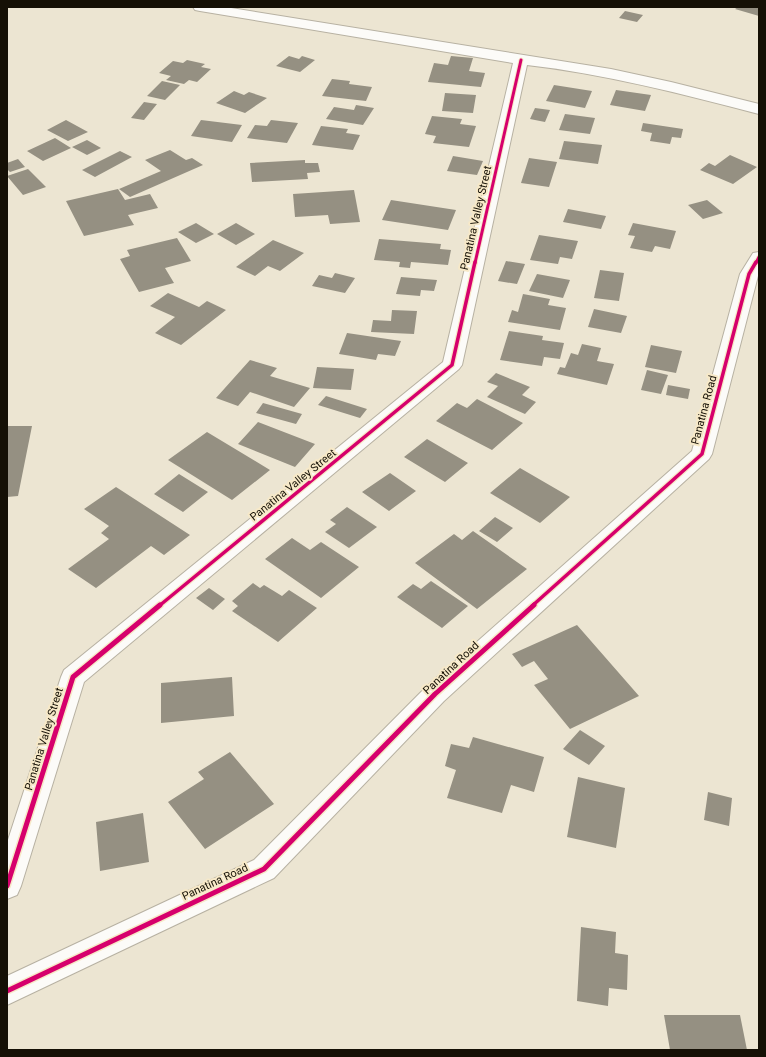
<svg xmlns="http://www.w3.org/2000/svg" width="766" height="1057" font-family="Roboto,sans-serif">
<rect width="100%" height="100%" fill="#ece5d2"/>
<path fill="#959082" d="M738,7H759V16L735,9Z
M625,11L643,15L637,22L619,18Z
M289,56L299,59L302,56L315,60L300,72L276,66Z
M451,56L473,58L469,71L485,73L481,87L428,82L434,63L448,65Z
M187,60L205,64L201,67L211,69L197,82L189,80L184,84L166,80L171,76L159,73L173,61L183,63Z
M332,79L350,81L349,84L372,87L366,101L322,96Z
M162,81L180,85L165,100L147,96Z
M554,85L592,91L585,108L546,101Z
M616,90L651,95L645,111L610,105Z
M234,91L244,95L249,92L267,98L245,113L216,103Z
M445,93L476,95L473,113L442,111Z
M144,102L157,104L144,120L131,118Z
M356,105L374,108L363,125L326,119L334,107L354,110Z
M535,108L550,110L545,122L530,119Z
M565,114L595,118L590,134L559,130Z
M432,116L462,119L460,124L476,126L469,147L433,143L436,136L425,134Z
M66,120L88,132L68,141L47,130Z
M201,120L242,125L232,142L191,136Z
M271,120L298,123L287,143L247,138L255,125L267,126Z
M643,123L683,129L681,138L672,137L670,144L650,141L652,133L641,131Z
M321,126L348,129L346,133L360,135L353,150L312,145Z
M55,138L71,148L43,161L27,151Z
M87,140L101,148L87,155L72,147Z
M564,141L602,145L598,164L559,159Z
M170,150L186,160L192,158L203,165L130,197L119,189L161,171L145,160Z
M120,151L132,157L95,177L82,170Z
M730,155L757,167L733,184L700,170L709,163L715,166Z
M453,156L483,161L477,175L447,171Z
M529,158L557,162L549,187L521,183Z
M18,159L25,167L10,172L7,169V163Z
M305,160V163H318L320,172L307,173L308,179L252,182L250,163Z
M28,169L46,187L23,195L7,176Z
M118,189L125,200L150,194L158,208L128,215L134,225L84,236L66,201Z
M354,190L360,222L330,224L328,215L295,217L293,194Z
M391,200L456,210L448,230L382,220Z
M707,200L723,213L703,219L688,205Z
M568,209L606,216L601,229L563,222Z
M196,223L214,234L196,243L178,232Z
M236,223L255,234L236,245L217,234Z
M633,223L676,231L670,249L655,246L652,252L630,248L635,236L628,235Z
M539,235L578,241L572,259L560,257L558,264L530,260Z
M177,238L191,261L165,268L174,283L139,292L120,259L130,256L127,250Z
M379,239L441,244L440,249L451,250L448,265L411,262L410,268L399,267L400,262L374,260Z
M273,240L304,253L280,271L268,266L255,276L236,267Z
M506,261L525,264L517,284L498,281Z
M600,270L624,273L619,301L594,298Z
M335,273L355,278L345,293L312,286L319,275L332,278Z
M537,274L570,280L563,298L529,291Z
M401,277L437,280L434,291L421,290L420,296L396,294Z
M168,293L199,307L207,301L226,310L181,345L155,333L175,317L150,306Z
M523,294L550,299L548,305L566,308L560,330L508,322L512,310L518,312Z
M594,309L627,316L621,333L588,327Z
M392,310L417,311L414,334L371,332L373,320L391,321Z
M509,331L543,336L542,340L564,343L560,359L544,357L542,366L500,360Z
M347,333L401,341L395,356L378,354L376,360L339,354Z
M582,344L601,348L597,361L614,364L607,385L557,374L560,367L565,368L571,353L578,355Z
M651,345L682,351L676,373L645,367Z
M250,360L277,368L270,376L310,388L294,407L250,392L238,406L216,398Z
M317,367L354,369L351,390L313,388Z
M647,370L668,375L661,394L641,390Z
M496,373L530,387L522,395L536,402L525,414L487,397L498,386L487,382Z
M668,385L690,389L688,399L666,395Z
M326,396L367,409L360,418L318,405Z
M477,399L523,423L492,450L436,421L457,403L467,408Z
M263,403L302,414L296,424L256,413Z
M258,422L315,444L295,467L238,444Z
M7,426H32L18,496L7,497Z
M207,432L270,470L232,500L168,460Z
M427,439L468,463L445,482L404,457Z
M520,468L570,497L540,523L490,493Z
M390,473L416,491L389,511L362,492Z
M179,474L208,492L183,512L154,494Z
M116,487L190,535L164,555L151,546L96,588L68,569L109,539L101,533L109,526L84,509Z
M347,507L377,527L349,548L325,532L336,524L330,520Z
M495,517L513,528L497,542L479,531Z
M473,531L527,569L477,609L415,563L454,534L462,540Z
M292,538L310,550L321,542L359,567L321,598L265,559Z
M431,581L468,606L442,628L397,597L413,584L421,589Z
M253,583L260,588L264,585L282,596L289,590L317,608L278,642L232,611L238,606L232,601Z
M209,588L225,599L213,610L196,598Z
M577,625L639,696L570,729L534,685L548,679L534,661L522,667L512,654Z
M232,677L234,716L161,723V683Z
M580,730L605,746L589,765L563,749Z
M473,737L544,757L534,792L511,785L502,813L447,798L456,770L445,766L451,744L469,748Z
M230,752L274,804L205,849L168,802L204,779L198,772Z
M578,777L625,788L616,848L567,837Z
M708,792L732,798L729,826L704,820Z
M143,813L149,862L100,871L96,822Z
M581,927L616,932L615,953L628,955L627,990L609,988L608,1006L577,1001Z
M664,1015H740L747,1050H670Z"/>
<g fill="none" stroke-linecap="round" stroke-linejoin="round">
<g stroke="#b7b1a2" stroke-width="2">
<path id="minor" d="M193,7H225L611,69L671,82L759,104V114C682,94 606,74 527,65L462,365L459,369L84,682L21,886L17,895L7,899V843L61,677L64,670L443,362L513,63L200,11L195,10Z
M759,252V272L712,454L709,459L444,701L274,878L7,1005V976L254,860L426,687L692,451L740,274L753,253Z"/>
</g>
<use href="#minor" fill="#fcfbf8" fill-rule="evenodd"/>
<g stroke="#f7e9c8" stroke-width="5">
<path id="cycleway-far2" d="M475,263L521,60
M756,263L759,257"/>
</g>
<g stroke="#f7e9c8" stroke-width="6">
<path id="cycleway-far1" d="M159,606L452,365L475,262
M532,606L702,454L749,274L756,262"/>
</g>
<g stroke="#f7e9c8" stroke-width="8">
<path id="cycleway" d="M7,886L73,677L160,605
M7,991L264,869L435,694L534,605"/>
</g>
<use href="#cycleway-far2" stroke="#d6006c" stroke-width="3"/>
<use href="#cycleway-far1" stroke="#d6006c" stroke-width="3.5"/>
<use href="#cycleway" stroke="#d6006c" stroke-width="5"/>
</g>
<g text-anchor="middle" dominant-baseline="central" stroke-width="4" stroke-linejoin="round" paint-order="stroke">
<g font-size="11" fill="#151005" stroke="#f7e9c8">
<text transform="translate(476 218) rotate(-77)">Panatina Valley Street</text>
<text transform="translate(704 410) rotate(-75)">Panatina Road</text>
<text transform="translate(293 485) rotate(-39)">Panatina Valley Street</text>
<text transform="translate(451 668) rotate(-43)">Panatina Road</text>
<text transform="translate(44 739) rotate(-73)">Panatina Valley Street</text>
<text transform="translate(215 882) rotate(-25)">Panatina Road</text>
</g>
</g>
<rect width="766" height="1057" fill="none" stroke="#151005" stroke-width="16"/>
</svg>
